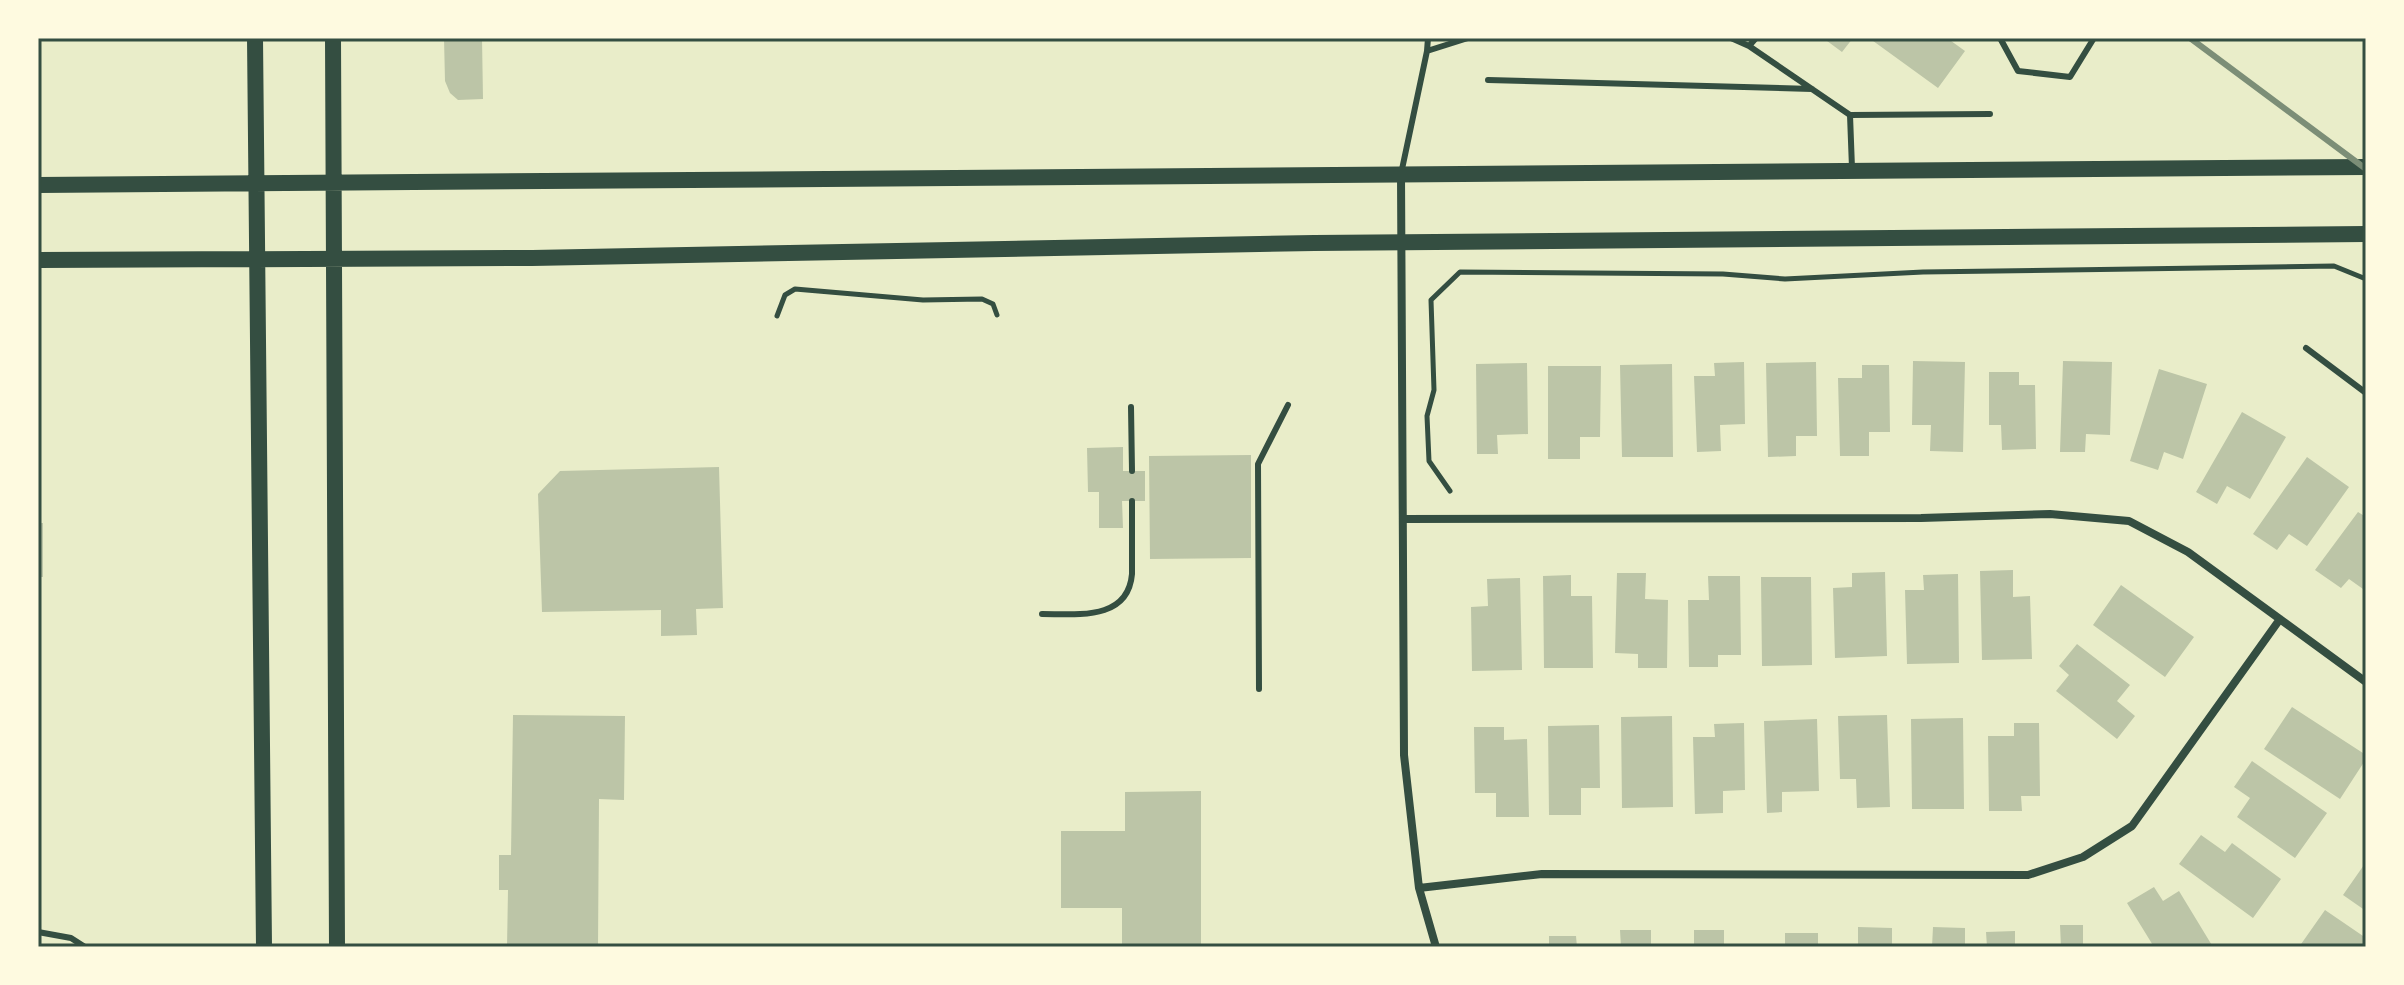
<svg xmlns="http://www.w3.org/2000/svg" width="2404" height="985" font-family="'Public Sans',sans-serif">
<rect width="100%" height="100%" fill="#e9edc9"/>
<path fill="#bcc5a7" d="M444,38H482L483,99L458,100L450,93L445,81Z
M1823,38H1853L1842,52Z
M1869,38H1947L1965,51L1938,88Z
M1913,361L1965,362L1963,452L1930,451L1931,425H1912Z
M2063,361L2112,362L2110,435L2086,434L2085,452H2060Z
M1744,362L1745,424L1720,425L1721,451L1697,452L1694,376H1715L1714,363Z
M1816,362L1817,436H1796V456L1768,457L1766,363Z
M1527,363L1528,434L1497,435L1498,454H1477L1476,364Z
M1672,364L1673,457H1622L1620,365Z
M1862,365H1889L1890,432H1869V456H1840L1838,378H1862Z
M1548,366H1601L1600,437H1580V459H1548Z
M2159,369L2207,384L2183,459L2164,452L2158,470L2130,461Z
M1989,372H2019V385H2035L2036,449L2002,450L2001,425H1989Z
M2242,412L2286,437L2250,499L2227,486L2217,504L2196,492Z
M1123,447V471H1145V501H1122L1123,528H1099V492H1088L1087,448Z
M1251,455V558L1150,559L1149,456Z
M2307,457L2349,487L2307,546L2289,534L2277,550L2253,534Z
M719,467L723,608L696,609L697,635L661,636V610L542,612L538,494L560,471Z
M2358,512L2366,517V586L2363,589L2349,579L2341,588L2315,570Z
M38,523H43V577H38Z
M2013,570V597L2030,596L2032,659L1982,660L1980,571Z
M1885,572L1887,656L1835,658L1833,588L1852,587V573Z
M1617,573H1646L1645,599L1668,600L1667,668H1638V654L1615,653Z
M1958,574L1959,663L1907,664L1905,590H1924L1923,575Z
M1571,575V596H1592L1593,668H1544L1543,576Z
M1708,576H1740L1741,655H1718V667H1689L1688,600H1709Z
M1761,577H1811L1812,665L1762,666Z
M1520,578L1522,670L1472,671L1471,607L1488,606L1487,579Z
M2121,585L2194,637L2165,677L2093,625Z
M2077,644L2130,685L2117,701L2135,716L2117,739L2056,691L2069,675L2059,666Z
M2292,707L2366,755V759L2340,799L2264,749Z
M513,715L625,716L624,800L599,799L598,947H507L508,890H499V855H511Z
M1887,715L1890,807L1857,808L1856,779H1840L1838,716Z
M1672,716L1673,807L1622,808L1621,717Z
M1963,718L1964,809H1912L1911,719Z
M1817,719L1819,791L1782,792V812L1767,813L1764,721Z
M1744,723L1745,790L1723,791V813L1695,814L1693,737H1715L1714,724Z
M2014,723H2039L2040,796H2021L2022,811H1989L1988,736H2014Z
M1599,725L1600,788H1581V815H1549L1548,726Z
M1474,727H1504V740L1527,739L1529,817H1496V793H1475Z
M2252,761L2327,813L2295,858L2237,817L2250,798L2234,787Z
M1201,791V947H1122V908H1061V831H1125V792Z
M2201,835L2225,852L2232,843L2281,879L2253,918L2179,864Z
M2366,862V911L2343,895Z
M2154,887L2163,901L2179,891L2213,947H2154L2127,903Z
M2325,910L2366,938V947H2299Z
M2060,925H2083V947H2061Z
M1858,927L1892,928V947H1841V944H1858Z
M1933,927L1965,928V947H1932Z
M1620,930H1651V947H1621Z
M1694,930H1724V947H1694Z
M2015,931V947H1987L1986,932Z
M1785,933H1818V947H1785Z
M1549,936H1576L1577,947H1549Z"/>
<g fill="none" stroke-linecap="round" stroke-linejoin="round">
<path stroke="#344e41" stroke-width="5" d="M777,316L785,295L795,289L923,300L982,299L993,304L997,315
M1450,491L1429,461L1427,416L1434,390L1431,300L1460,272L1723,274L1785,279L1923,272L2334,266L2366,279"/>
<path stroke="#344e41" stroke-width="6" d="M1731,38L1749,46
M1756,38L1749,46L1850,115L1990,114
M2000,38L2018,71L2070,77L2094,38
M1427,51L1428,38
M1488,80L1812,89
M1850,115L1852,168
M1401,174L1427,51L1468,38
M2306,348L2366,393
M1131,407L1132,471
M1042,614C1077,614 1128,621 1132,574V501
M1259,689L1258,464L1288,405
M38,932L71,938L85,947"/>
<path stroke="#344e41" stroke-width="8" d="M1401,175L1404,755L1419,888L1436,947
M1403,519L1921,518L2050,514L2129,521L2188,552L2366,682
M1419,888L1542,874L2028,875L2083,857L2132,826L2280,619"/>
<path stroke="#344e41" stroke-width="16" d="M255,38L264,947
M333,38C336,341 337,644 337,947
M38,185L2366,167
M38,260L532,258L1314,243L2366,234"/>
<path stroke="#7c8e77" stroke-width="6" d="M2190,38L2366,169"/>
</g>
<rect width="2404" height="985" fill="none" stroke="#fefae0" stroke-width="80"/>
<rect x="40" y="40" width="2324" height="905" fill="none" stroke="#344e41" stroke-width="3"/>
</svg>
